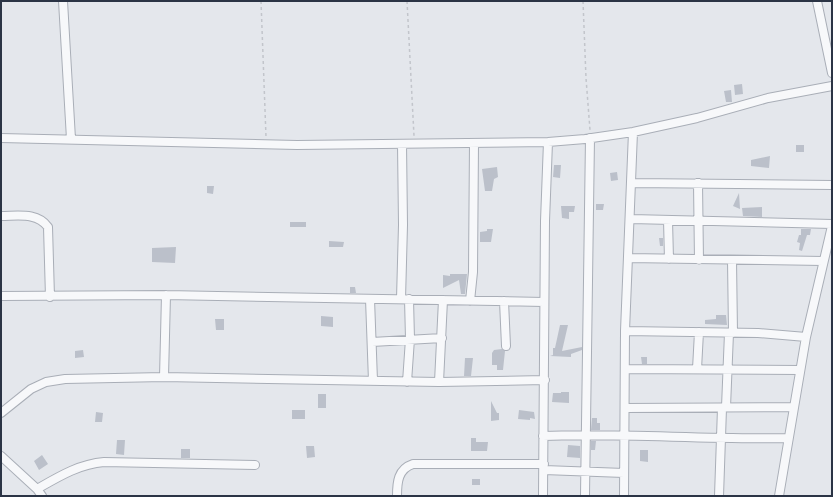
<svg xmlns="http://www.w3.org/2000/svg" width="833" height="497" font-family="'DM Sans',sans-serif">
<rect width="100%" height="100%" fill="#e4e7ec"/>
<path fill="#bbc0ca" d="M742,84L743,94L735,95L734,85Z
M731,90L732,102H726L724,91Z
M796,145H804V152H796Z
M770,156L769,168L751,166V160Z
M554,165H561L560,178L553,177Z
M497,167L498,177L494,179L492,191H485L482,169Z
M617,172L618,180L611,181L610,173Z
M207,186H214L213,194L207,193Z
M739,193L740,209L733,206Z
M596,204H604L603,210H596Z
M561,206H575L574,212H569V219L562,218Z
M762,207V217L743,216L742,208Z
M290,222H306V227H290Z
M487,229H493L491,242H480V232L487,231Z
M801,229H811L810,235H807L802,251L799,250L800,243L797,242L799,235H801Z
M659,238H663V246H660Z
M329,241L344,242L343,247H329Z
M176,247L175,263L152,262V248Z
M450,274H467L465,294H461L459,280L443,288V275L450,276Z
M350,287H355L356,293H350Z
M716,315H726L727,325L705,324V320L716,319Z
M321,316L333,317V327L321,326Z
M215,319H224V330H216Z
M560,325H568L562,351L582,347V350L571,354V357L550,356L553,355V348H555Z
M502,349L505,351L503,370H497V365H492V353L494,350Z
M83,350L84,357L75,358V351Z
M641,357H647V364H642Z
M465,358H473L471,376H464Z
M561,392H569V403L552,402L553,393H561Z
M318,394H326V408H318Z
M491,401L497,413H499V420L491,421Z
M292,410H305V419H292Z
M519,410L534,412L535,419L530,418V420L518,419Z
M96,412L103,413L102,422H95Z
M592,418H597V423H600V430H591Z
M471,438H476V442H488L487,451H471Z
M117,440H125L124,455L116,454Z
M591,441H596L595,450H591Z
M568,445L580,446V458L567,457Z
M306,446H314L315,457L307,458Z
M181,449H190V458H181Z
M640,450H648V462L640,461Z
M42,455L48,464L39,470L34,461Z
M472,479H480V485H472Z"/>
<g fill="none" stroke-linecap="round" stroke-linejoin="round">
<g stroke="#a9aeb7" stroke-width="10">
<path id="minor" d="M63,1L71,139
M817,1L832,73
M1,138L297,145L548,142L585,139L633,132L697,118L768,98L832,86
M632,183L832,185
M698,183L699,260
M1,216C18,216 37,212 48,227L50,297
M631,219L832,224
M668,220L669,259
M628,258L823,261
M732,260L733,333
M1,296L166,295L544,302
M370,299L373,381
M401,299L403,225L402,144
M470,301L473,272L474,143
M504,301L506,346
M625,331L758,333L806,337
M372,342L442,338
M625,369L800,370
M697,369L699,332
M164,377L166,295
M407,382L410,339L409,299
M439,382L443,300
M726,407L729,333
M625,408L794,407
M1,413L31,389L46,382L65,379L164,377L439,382L545,380
M543,436C625,433 707,440 788,438
M1,456L37,489L42,496
M544,470L624,473
M37,489C58,477 79,464 104,462L255,465
M397,496C397,482 398,469 413,464H544
M543,496L545,221L548,142
M585,496L590,138
M624,496L625,331L633,132
M719,496L722,408
M779,496L806,337L832,226"/>
</g>
<path stroke="#c2c5cb" stroke-width="1.5" stroke-dasharray="3 3" stroke-linecap="butt" d="M261,1L266,137
M407,1L414,136
M583,1L586,78L590,130"/>
<use href="#minor" stroke="#f7f8fa" stroke-width="8"/>
</g>
<rect width="833" height="497" fill="none" stroke="#2b3445" stroke-width="4"/>
</svg>
